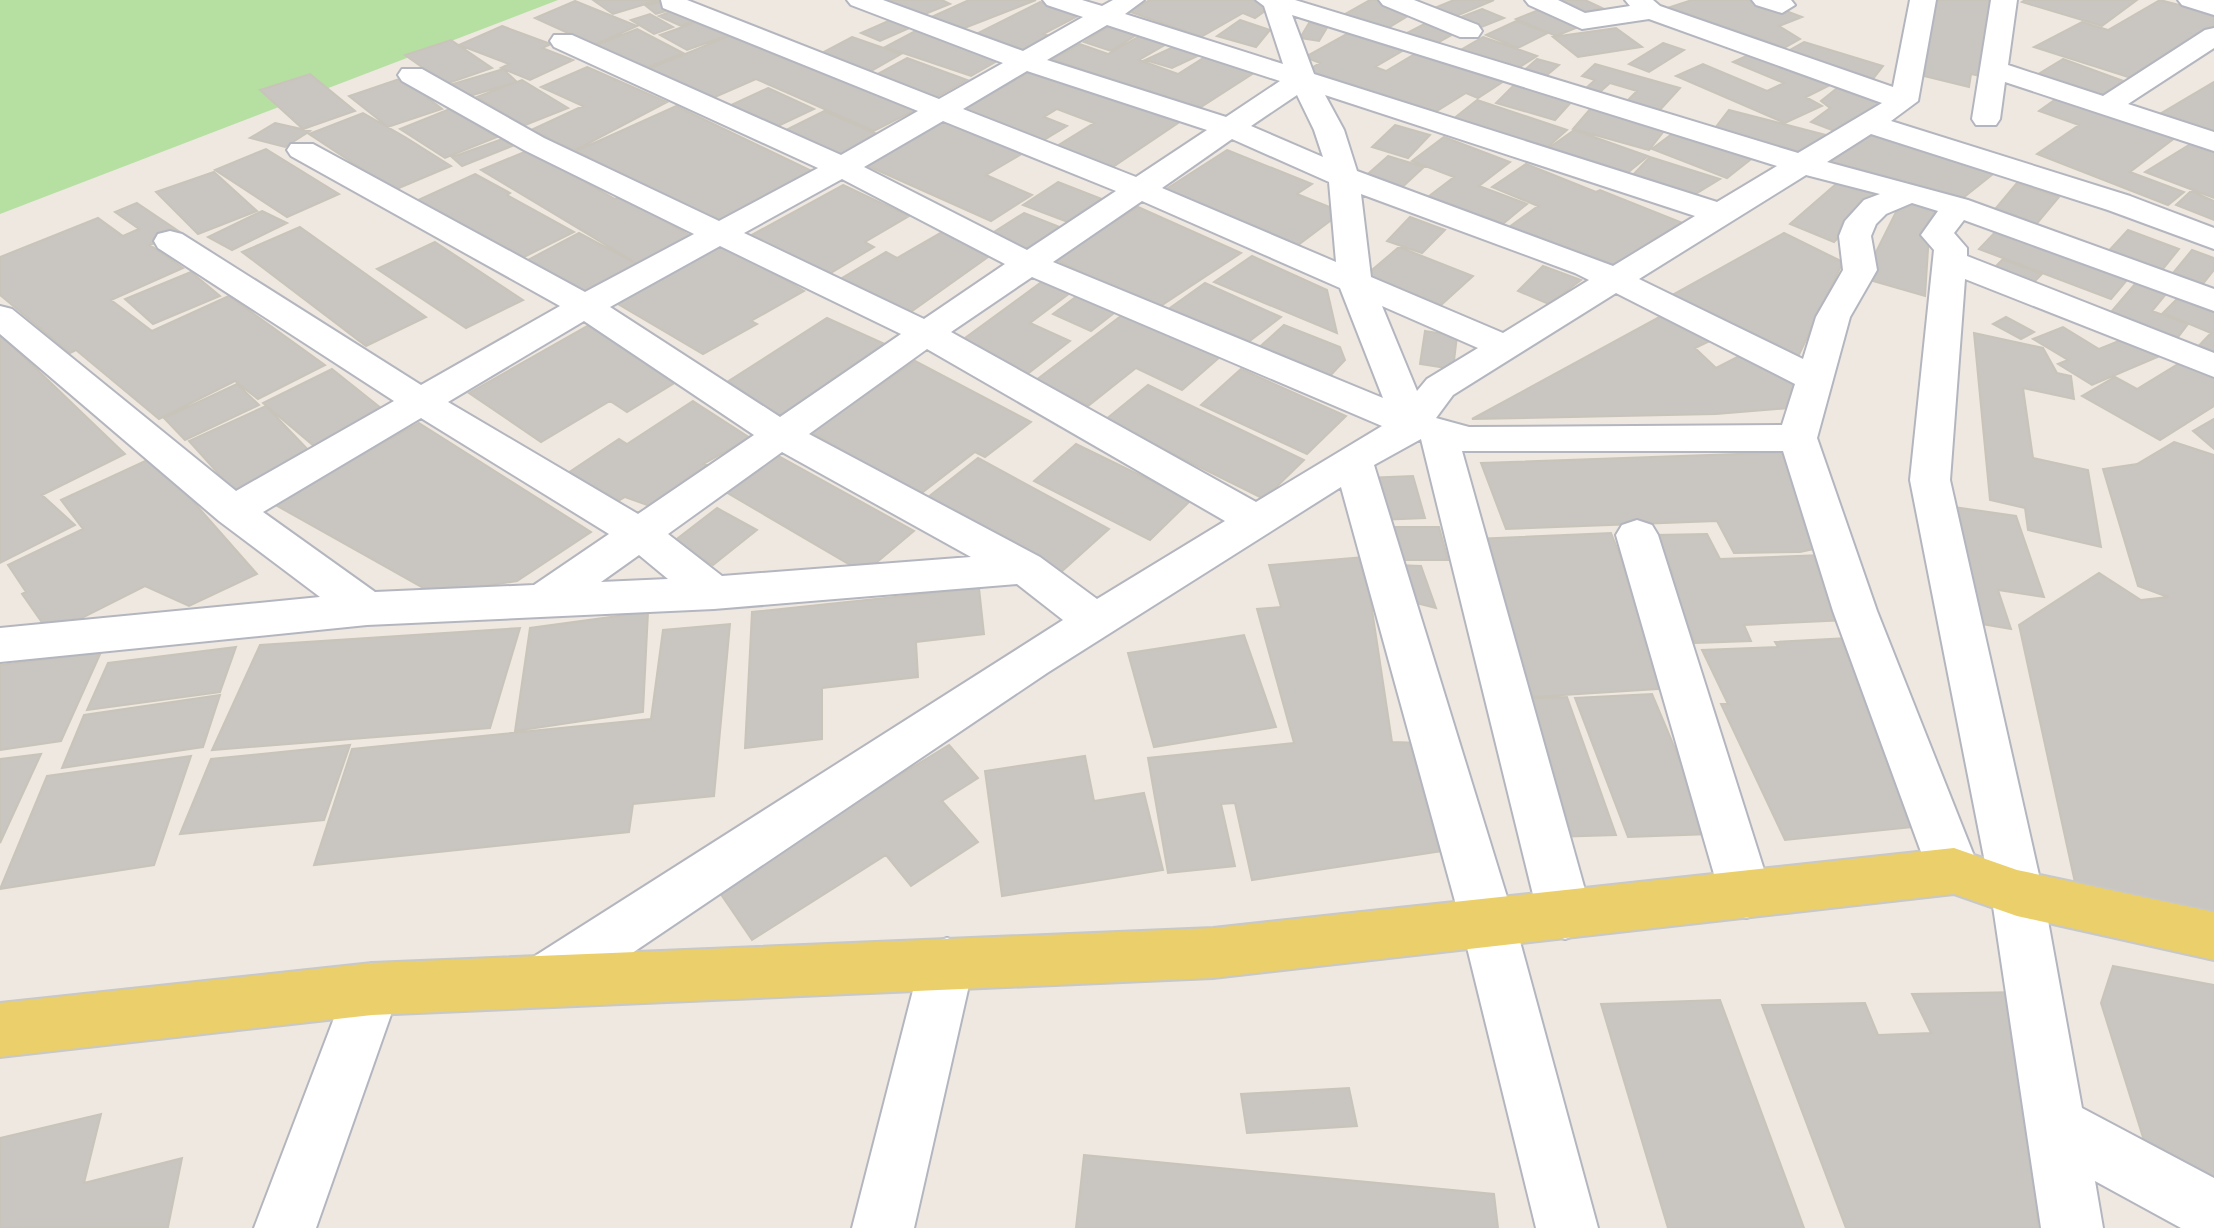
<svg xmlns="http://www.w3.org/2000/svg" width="2214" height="1228" font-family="Jost,sans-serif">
<rect width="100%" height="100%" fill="#eee8e1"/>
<path fill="#b5e0a1" d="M0,0H558L0,214Z"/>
<path fill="#c9c5c0" stroke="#c9c4ba" stroke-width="2" d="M593,0H659L613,14Z
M875,0H942L950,4L913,19Z
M969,0H1036L957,31L927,19Z
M1150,0H1254L1272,6L1255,18L1243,13L1201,37L1128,11Z
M1370,0H1381L1416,11L1380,33L1338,18Z
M1454,0H1494L1447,20L1427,11Z
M1551,0H1585L1602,8L1581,13Z
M1692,0H1757L1802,17L1779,26L1800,39L1775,53L1667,8Z
M1936,0H1994L1985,77L1971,74L1969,87L1924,76Z
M2025,0H2137L2102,26L2022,2Z
M2160,0L2214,14V28L2131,78L2034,47L2082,22L2108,30Z
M575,1L637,26L594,45L535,18Z
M663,1L673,9L656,14L646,6Z
M1040,2L1078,16L1043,34L1053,37L1020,54L972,36Z
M1546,7L1586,24L1556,36L1516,19Z
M1482,9L1504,18L1474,30L1453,20Z
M675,10L696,20L681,26L659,16Z
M650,14L673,27L654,34L631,20Z
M895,18L914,26L880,41L861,33Z
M702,20L729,35L687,50L660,35Z
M1240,20L1270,30L1256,47L1217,36Z
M1430,21L1459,31L1430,47L1401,36Z
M1516,21L1548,33L1518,48L1486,35Z
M1114,23L1141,32L1111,51L1084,42Z
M1309,23L1328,26L1319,41L1300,38Z
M502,26L551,44L542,48L573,60L530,80L501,68L509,64L459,45Z
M1616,28L1642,47L1578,57L1553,37Z
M637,29L683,53L642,70L596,45Z
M919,29L1004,57L971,76L885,47Z
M1352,31L1404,50L1375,67L1386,71L1418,52L1504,81L1478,98L1466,93L1429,116L1304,72L1320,63L1305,57Z
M736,33L820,72L826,69L915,110L874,131L756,79L706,101L646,70Z
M1145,33L1170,42L1139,60L1178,74L1211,53L1260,69L1195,111L1052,59L1080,44L1108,54Z
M852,37L901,54L866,74L816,56Z
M1483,37L1537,56L1512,72L1457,52Z
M451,40L492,68L446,84L405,55Z
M1804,42L1883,66L1869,84L1781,55Z
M1182,43L1204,53L1172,68L1145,60Z
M1663,43L1684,50L1649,72L1629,64Z
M1755,52L1832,84L1806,97L1822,106L1785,123L1676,76L1703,64L1767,91L1784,83L1733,62Z
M907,58L967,80L933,99L872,77Z
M1537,59L1559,65L1540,81L1519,75Z
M2063,59L2129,83L2101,100L2035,76Z
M1595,64L1680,88L1658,112L1625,103L1637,91L1610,83L1600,92L1586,88L1595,80L1582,76Z
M587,67L667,102L574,151L531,130L583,106L541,87Z
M1036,68L1181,121L1113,167L1057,146L1094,123L1057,109L1044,117L1067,126L1044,140L964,109Z
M503,69L517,82L466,97L453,84Z
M310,74L355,111L303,129L260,90Z
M402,78L442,109L388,127L349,96Z
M522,80L568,108L523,126L477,97Z
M2214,82V136L2158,115Z
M1516,83L1574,99L1555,120L1496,103Z
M1841,85L1891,103L1842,134L1811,122L1830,108L1821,101Z
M768,88L814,109L774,128L729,106Z
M2060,96L2176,137L2130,172L2184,192L2168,205L2037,154L2079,125L2039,111Z
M1477,100L1567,130L1543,151L1452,120Z
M676,106L816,173L719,224L576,151Z
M1592,107L1667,127L1649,150L1573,129Z
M452,108L497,137L445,158L400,129Z
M1729,110L1834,137L1806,153L1712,132Z
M824,111L884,137L845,158L786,130Z
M363,113L405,137L451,166L394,190L309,134Z
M945,119L1025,152L986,175L1032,195L991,221L868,166Z
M275,123L310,131L285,147L250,138Z
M1395,125L1430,135L1408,158L1372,147Z
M1680,128L1755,156L1727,178L1652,149Z
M1574,130L1648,156L1621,178L1546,150Z
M1868,130L1944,155L1993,174L1958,202L1830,163Z
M1444,137L1510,162L1479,186L1527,204L1499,227L1424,200L1454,177L1412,161Z
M502,139L512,146L462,166L452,157Z
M2192,143L2214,151V198L2145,172Z
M266,149L339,194L287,217L215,170Z
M529,150L615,199L621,196L694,238L641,266L481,170Z
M1227,150L1312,184L1297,194L1342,212L1294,248L1160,193Z
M1388,156L1424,167L1398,191L1362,179Z
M1650,157L1720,179L1694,195L1630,178Z
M1526,164L1596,192L1600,190L1685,224L1617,269L1505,230L1538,206L1492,187Z
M214,172L257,211L198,234L156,192Z
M475,174L510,193L507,195L574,232L520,259L418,200Z
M1843,178L1880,195L1834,242L1790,224Z
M1058,182L1107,201L1076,225L1023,205Z
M2017,183L2059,197L2033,228L1991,214Z
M843,185L909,216L865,242L874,247L824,277L748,237Z
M2191,191L2214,201V220L2176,205Z
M1902,200L1940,210L1929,234L1925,296L1863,278Z
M137,203L180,232L150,245L183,268L111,300L152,331L229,296L325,365L258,399L235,381L159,419L76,350L70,353L0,295V257L98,218L123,236L139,229L115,212Z
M1138,207L1241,253L1156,309L1054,259Z
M262,211L287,223L232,250L208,237Z
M1024,213L1062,228L1025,251L989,235Z
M1410,217L1445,230L1422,253L1387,241Z
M2002,225L2133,273L2111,299L1979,249Z
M300,227L426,317L366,346L242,252Z
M2128,230L2179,249L2158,275L2104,256Z
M944,231L991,255L905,316L837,281L886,252L897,258Z
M579,233L637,264L583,294L526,261Z
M1784,233L1843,262L1797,359L1667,298Z
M435,242L523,300L466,328L377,269Z
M725,244L804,291L751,321L757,324L703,354L613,301Z
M1399,247L1473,276L1441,305L1366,275Z
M2192,250L2214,258V270L2198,290L2168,279Z
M1252,256L1327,290L1337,333L1214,282Z
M2003,259L2042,274L2028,288L1989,273Z
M1543,266L1581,280L1549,304L1518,291Z
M191,272L220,296L153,324L125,299Z
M2141,277L2171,288L2152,311L2188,324L2172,345L2105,319Z
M1047,278L1074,290L1030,323L1070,341L1026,375L958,343Z
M1205,283L1281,317L1243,346L1167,310Z
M2184,292L2214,304V364L2191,354L2211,333L2163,313Z
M1081,293L1118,310L1091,331L1053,314Z
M1125,313L1221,356L1182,390L1136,368L1088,406L1036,380Z
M1665,314L1710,341L1695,348L1716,368L1743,354L1806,386L1802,407L1716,414L1472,419Z
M2006,317L2034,332L2021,339L1993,324Z
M827,318L889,346L786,418L721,386Z
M591,324L681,379L627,412L610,401L541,442L469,393Z
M1284,325L1340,347L1345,360L1327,379L1254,352Z
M2063,327L2099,349L2131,336L2167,353L2092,385L2058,364L2068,360L2033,339Z
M1425,331L1457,336L1453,369L1420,364Z
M1974,333L2043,348L2057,373L2071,376L2074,399L2023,388L2033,458L2088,470L2101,547L2028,530L2025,508L1990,500Z
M0,334L125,454L42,495L75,525L0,563Z
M2188,358L2214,371V406L2160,440L2082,396L2115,377L2137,389Z
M915,361L1031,422L985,457L975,452L919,495L811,432Z
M332,369L391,416L321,452L263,403Z
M1241,369L1346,416L1307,454L1201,405Z
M237,384L259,405L185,440L164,418Z
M1148,385L1304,460L1264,499L1105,420Z
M693,401L750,438L703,464L716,468L664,511L625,497L613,504L565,475L619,439L627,444Z
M266,406L313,455L235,492L189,441Z
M2214,419V449L2193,431Z
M419,423L591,532L517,581L434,594L272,503Z
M2174,442L2214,455V924L2077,892L2019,625L2099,573L2141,600L2168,597L2138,586L2103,469L2137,464Z
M1076,444L1191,500L1150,540L1034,481Z
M1794,452L1824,547L1800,552L1734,553L1717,521L1506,529L1481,463Z
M775,454L914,531L864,573L724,491Z
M154,457L257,574L189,606L145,586L50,634L22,594L26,592L8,565L83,529L61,500Z
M978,458L1109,529L1060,573L928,497Z
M1413,476L1425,518L1378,520L1366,478Z
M1947,506L2016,516L2044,597L1998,590L2011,629L1982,624Z
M717,508L757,530L713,565L673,542Z
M1394,527H1439L1448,560H1401Z
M1611,533L1673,688L1532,697L1475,539Z
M1707,534L1720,559L1822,555L1847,620L1744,625L1751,641L1695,643L1664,575L1673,574L1655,535Z
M1364,557L1392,742L1422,743L1443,851L1252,880L1235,803L1221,804L1235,866L1168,873L1148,758L1294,743L1257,609L1281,607L1269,565Z
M1397,565L1421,566L1436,608L1408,601Z
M979,588L984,634L916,642L918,677L822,688V739L745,748L752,612Z
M648,612L643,712L515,731L530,628Z
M730,624L714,796L633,804L629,832L314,865L352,749L651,719L663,630Z
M520,628L490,728L212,750L260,645Z
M1244,635L1276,727L1154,747L1128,653Z
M1848,638L1924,826L1785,840L1721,704H1728L1702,650L1778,647L1775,642Z
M236,647L220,692L87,710L108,663Z
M101,652L61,741L0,750V665Z
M1652,694L1711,834L1628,837L1575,698Z
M220,695L203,747L62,768L84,715Z
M1567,697L1616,835L1553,837L1512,699Z
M350,745L324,820L180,834L211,759Z
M949,745L978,778L942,801L978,842L911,886L886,855L752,940L716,887Z
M41,754L0,843V759Z
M191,756L154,865L0,889L47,776Z
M1085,756L1094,801L1144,793L1163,870L1002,896L985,771Z
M2113,966L2214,985V1203L2152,1166L2101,1003Z
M2021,992L2038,1228H1846L1762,1005L1865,1003L1878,1035L1931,1033L1912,994Z
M1720,1000L1804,1228H1668L1601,1004Z
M1349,1088L1357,1126L1247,1133L1241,1094Z
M101,1114L84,1183L182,1158L168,1227L0,1228V1138Z
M1084,1155L1494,1194L1498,1228H1076Z"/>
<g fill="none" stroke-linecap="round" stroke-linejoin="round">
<g stroke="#b4b6bf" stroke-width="4">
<path id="minor" d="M661,0H687L939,99L1003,63L851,5L847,0H883L1023,51L1083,17L1047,5L1043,0H1082L1102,6L1113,0H1144L1125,14L1283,64L1264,6L1256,0H1295L1798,153L1882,103L1649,19L1582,29L1529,5L1525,0H1558L1585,13L1630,6L1625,0H1653L1660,6L1893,87L1910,0H1936L1918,101L1891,121L2130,196L2214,228V249L2108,210L1871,134L1827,162L1968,200L2214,289V311L1964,220L1954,233L1967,248V256L2214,353V377L1965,279L1950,480L2043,893L2082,1108L2214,1178V1228H2181L2095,1181L2103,1228H2041L1991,893L1910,480L1934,250L1921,235L1938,211L1912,203L1886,214L1876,224L1871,236L1877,270L1850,317L1817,438L1877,611L1980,871L1972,887L1954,894L1936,887L1928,871L1833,611L1783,451H1462L1592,915L1584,932L1565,939L1546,932L1538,915L1421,439L1374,465L1515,923L1598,1228H1536L1461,923L1341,487L1047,673L567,997L547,1005L527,997L519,979L527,961L1063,620L1017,584L714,609L367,625L0,662V628L320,597L219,521L0,334V306L12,309L236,491L394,401L158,248L154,241L158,234L170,231L182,234L421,385L560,306L291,156L287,150L291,144H313L585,292L694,234L524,150L402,81L398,75L402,69H422L544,138L719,221L818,168L554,47L550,41L554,35H572L841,155L918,111L663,8ZM1292,15L1777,166L1717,202L1314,74ZM1107,25L1280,81L1226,117L1047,60ZM1027,71L1207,130L1136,177L963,109ZM1297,95L1314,130L1323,157L1251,126ZM1325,95L1695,216L1613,266L1357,171L1344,130ZM943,121L1116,191L1027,250L864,167ZM1232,139L1329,182L1336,262L1162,188ZM1806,175L1880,194L1864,200L1845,221L1839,236L1843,270L1816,317L1803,359L1639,279ZM842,179L1005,264L924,319L744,233ZM1361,194L1575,273L1589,280L1503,333L1371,277ZM1142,201L1340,288L1383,398L1053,262ZM720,246L901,334L780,417L610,307ZM1032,277L1382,426L1256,502L951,332ZM1616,293L1795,384L1782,425L1469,427L1436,418L1453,395ZM1382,306L1478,348L1427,379L1417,391ZM584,321L754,435L638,514L448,402ZM927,349L1225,521L1097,599L1040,557L809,434ZM421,418L609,534L534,585L375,592L263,512ZM782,452L971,557L722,576L668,534ZM639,555L668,579L601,582Z
M1379,0H1414L1478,25L1482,31L1478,37H1460L1383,5Z
M1752,0H1791L1795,5L1782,13L1756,5Z
M1991,0H2017L2008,65L2103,96L2205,30L2214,28V48L2128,104L2214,132V151L2005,82L2000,119L1996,125H1976L1972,119Z
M2178,0H2214V15L2182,5Z
M1637,520L1652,525L1658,535L1772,895L1765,912L1746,918L1727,912L1720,895L1616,535L1622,525Z
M947,938L966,945L974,963L914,1228H852L920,963L928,945Z
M372,963L392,971L400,989L316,1228H254L352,971Z"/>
</g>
<g stroke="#c8c8c8" stroke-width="4">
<path id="major" d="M1954,848L2017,870L2214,912V960L2017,916L1954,894L1213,978L372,1015L0,1057V1003L372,963L1213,928Z"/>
</g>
<use href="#minor" fill="#fff" fill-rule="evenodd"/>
<use href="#major" fill="#eacf6a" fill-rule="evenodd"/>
</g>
</svg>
